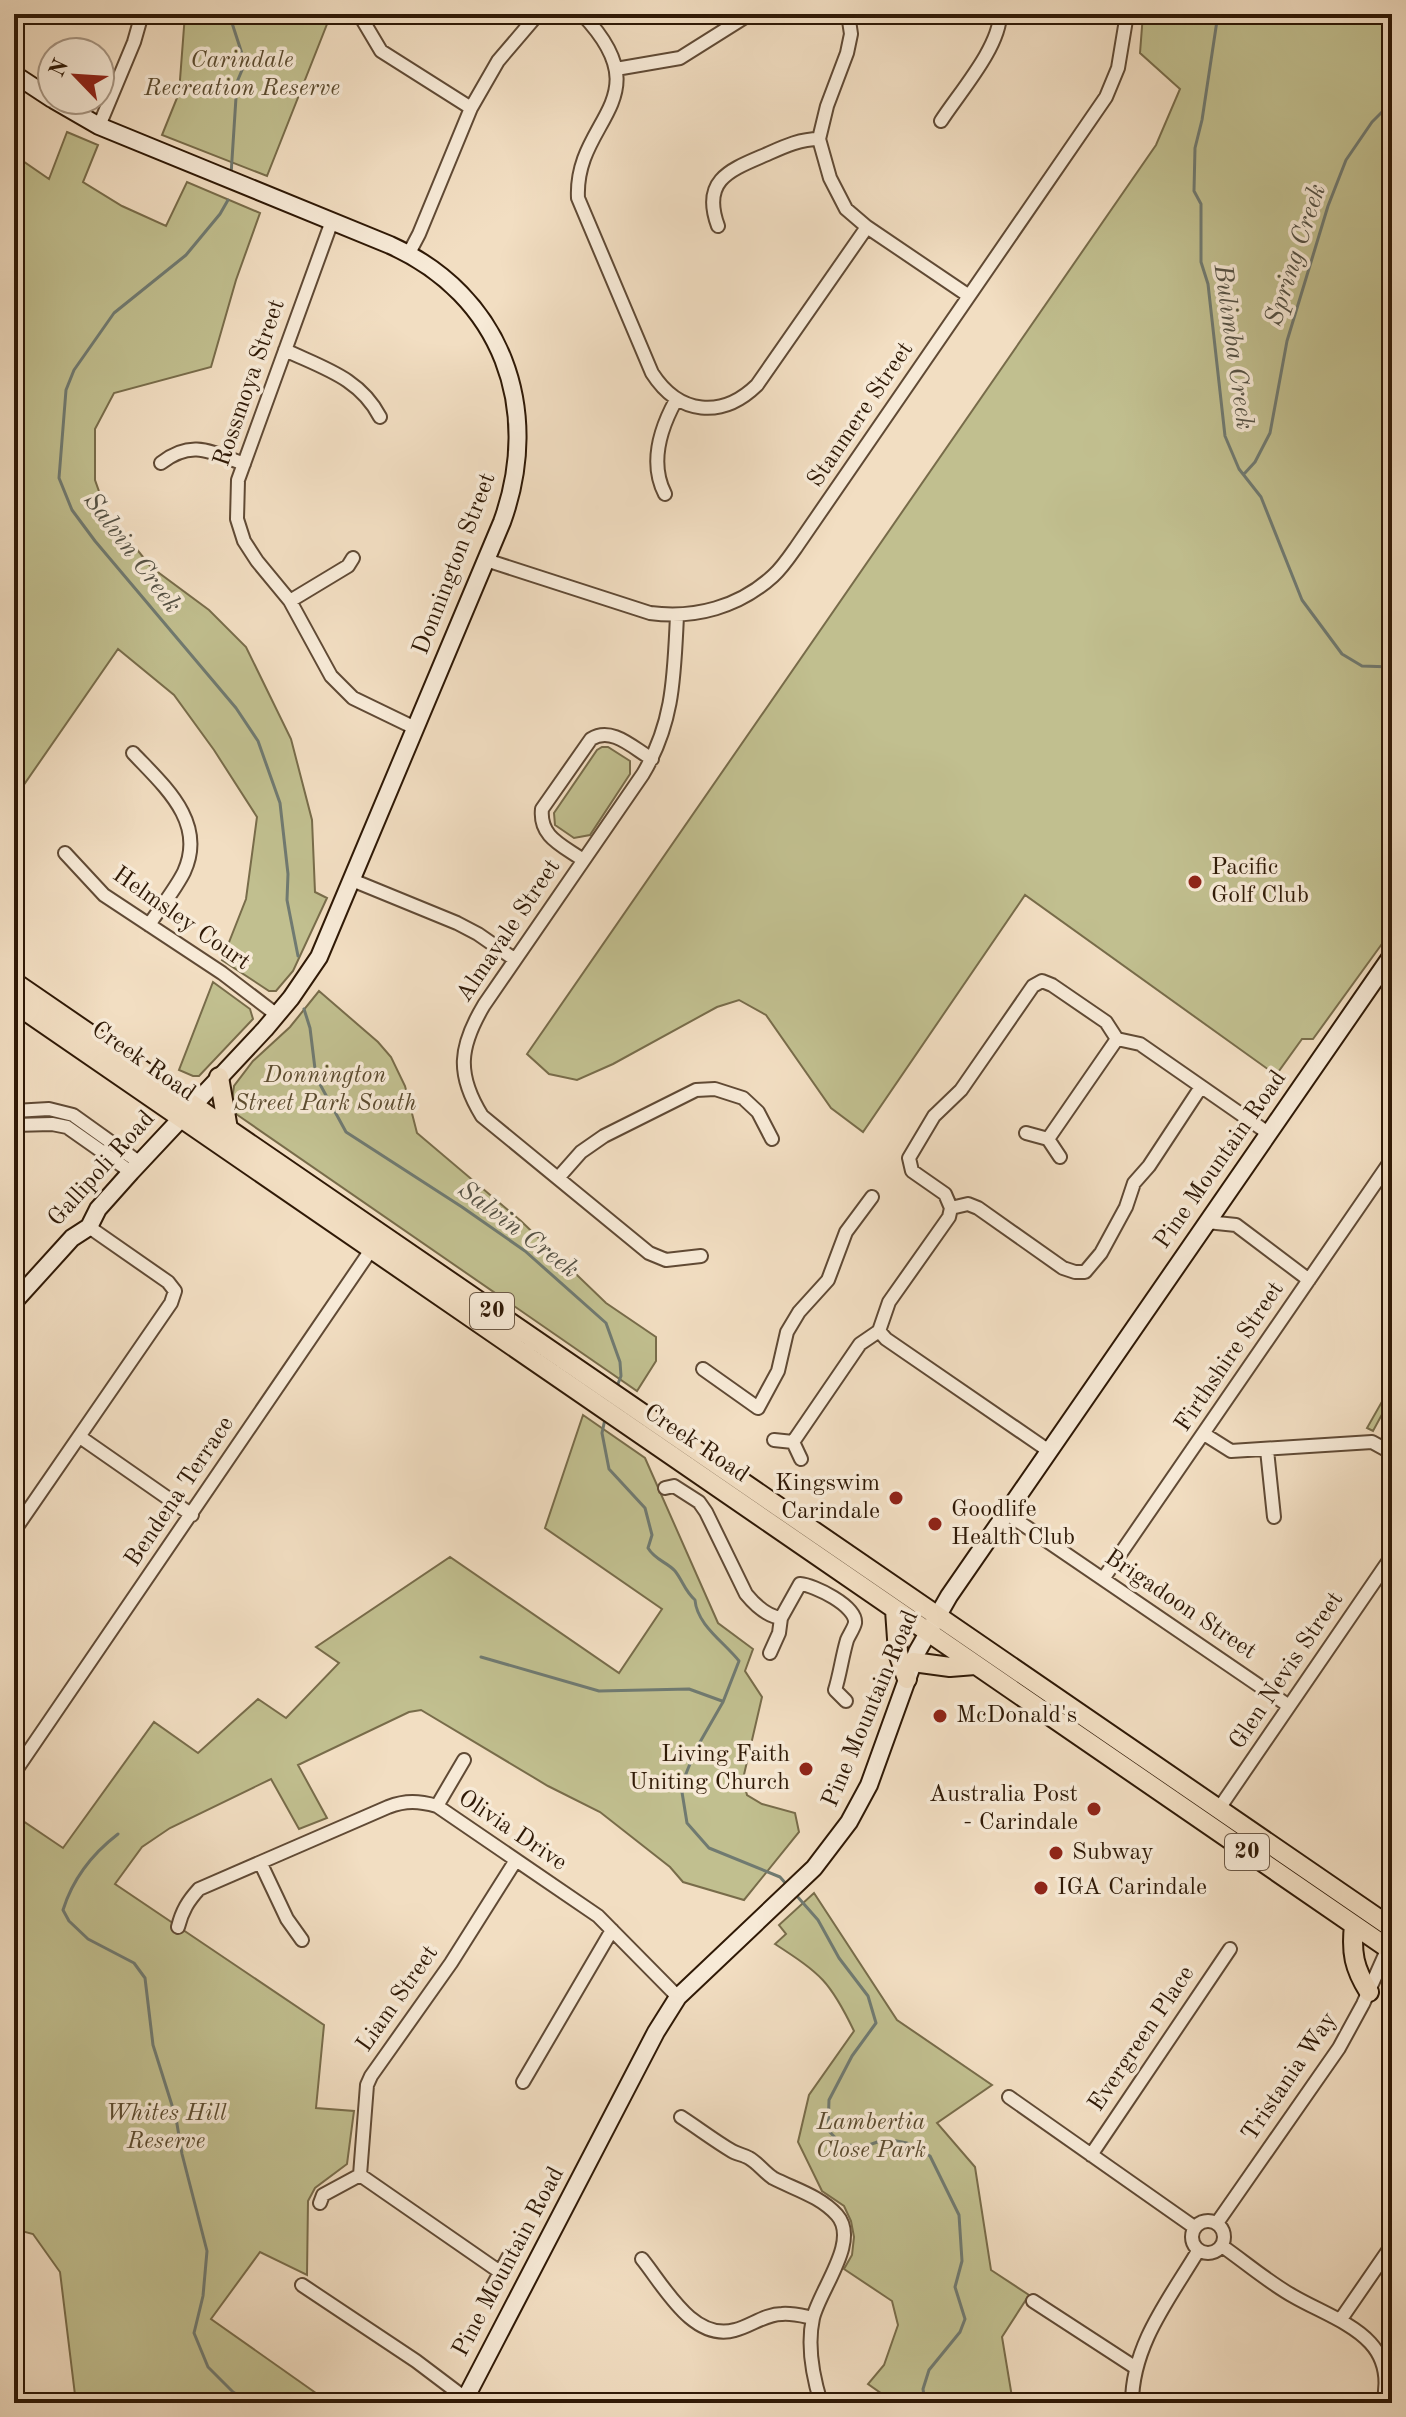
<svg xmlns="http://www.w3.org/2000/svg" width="1406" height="2417" font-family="'Old Standard TT',serif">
<rect width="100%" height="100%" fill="#f2dec2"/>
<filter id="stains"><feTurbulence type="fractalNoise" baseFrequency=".0025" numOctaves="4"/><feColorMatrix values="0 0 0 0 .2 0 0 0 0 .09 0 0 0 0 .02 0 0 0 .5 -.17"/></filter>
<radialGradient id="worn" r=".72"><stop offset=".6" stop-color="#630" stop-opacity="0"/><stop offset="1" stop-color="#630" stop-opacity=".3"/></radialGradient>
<path fill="#c1bf8f" stroke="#786c4a" stroke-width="2" d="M185,14H331L267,176L162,135L179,93Z
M1143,14H1392V930L1313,1039H1302L1276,1075L1025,895L863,1132L831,1108L766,1015L739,1000L717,1007L613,1064L577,1080L549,1074L527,1054L1156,145L1180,89L1140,53Z
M67,132L98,145L83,182L122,206L166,226L187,182L260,213L236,280L211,367L114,393L95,429V480L106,511L151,567L209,610L246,647L291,739L312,820L315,892L327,898L293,971L276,991H269L222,960L246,899L257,817L214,750L174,695L118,649L14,799V155L49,179Z
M602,747H608L630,761V774L590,835L574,838L555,825L554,813L597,750Z
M213,982L250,1009L253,1019L199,1076H193L179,1070Z
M319,991L378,1042L391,1057L405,1086L417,1133L521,1221L606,1303L656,1337V1361L637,1391L236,1114L232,1100L234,1086L253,1061L290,1027Z
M1392,1384V1396L1373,1431L1367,1428Z
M583,1415L645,1458L718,1623L753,1649L745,1671L762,1697L743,1779L747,1795L762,1804L795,1813L799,1832L744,1900L683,1882L670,1867L600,1812L548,1786L421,1710L409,1712L298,1765L327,1818L299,1829L271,1779L170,1828L142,1847L115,1884L324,2025L316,2108L354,2111L347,2164L315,2188L308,2201L307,2275L260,2252L211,2319L330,2403H76L60,2272L33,2234L14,2229V1815L63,1848L154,1722L198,1753L258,1699L286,1718L339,1663L316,1647L450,1557L619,1673L662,1609L545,1528Z
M814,1893L897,2020L992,2085L937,2123L975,2167L991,2270L1029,2295L1002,2337L1013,2403H895L868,2384L884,2365L898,2325L892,2301L844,2269L852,2255L854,2237L851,2221L844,2206L822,2191L798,2142L809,2095L854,2031C830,1981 821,1974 775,1944L786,1934L779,1925Z"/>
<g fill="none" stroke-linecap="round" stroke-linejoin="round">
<path stroke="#707a71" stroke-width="3" d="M1218,14L1202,120L1195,148L1194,191L1201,204V262L1208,284L1225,436L1239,469L1261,497L1302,600L1342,654L1362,666L1392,667
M231,175L237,82L245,63L232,23V14
M228,200L220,214L186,255L114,313L74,370L66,390L59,478L72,510L95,541L236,708L258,741L280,803L288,874L287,900L298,956
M1244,474L1255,462L1270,433L1287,341L1328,206L1346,160L1372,122L1392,102
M304,1009L310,1028L316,1077L346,1132L462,1207L525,1251L606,1323L620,1362L621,1376L616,1389
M605,1419L602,1433L609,1469L645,1508L652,1535L648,1548C655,1560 667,1562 675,1571C683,1581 684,1590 695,1600C697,1625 724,1642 739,1661L723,1702L696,1749L681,1786L687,1823L709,1848L780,1877L788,1886
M481,1657L599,1691L689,1689L722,1701
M118,1834C92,1854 73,1878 63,1910L69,1921L88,1939L134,1963L145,1978L153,2045L176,2118L182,2154L207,2251L203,2296L194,2333L208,2367L233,2392L251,2403
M796,1895L818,1920L839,1958L868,1996L876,2023L852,2056L829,2100L828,2130L841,2144L863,2147L886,2139L907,2143L930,2156L959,2215L962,2261L955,2287L965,2319L960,2332L929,2370L923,2389L925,2403"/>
<g stroke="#604a35" stroke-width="16">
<path id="street" d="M359,14L381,51L471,108
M582,14C664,100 574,119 578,198L652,373C679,415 722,419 757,385L867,227
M848,14L851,34L847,53L827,106L819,139L830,178L846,209L867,227L969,296
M616,69L680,58L750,14
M941,121C959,93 1000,47 1000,14
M99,126L134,42L142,14
M332,221L238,480L237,519L244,541L257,561L290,601L331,676L353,698L415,728
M718,226C701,180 730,170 765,155C783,147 799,139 819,139
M409,253L419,234L471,108L498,61L538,14
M285,350C323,368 360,378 380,417
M161,463C192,439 211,452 244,464
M665,494C649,463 660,429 676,400
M486,560L650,613C695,619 739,607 773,576C782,568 790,556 797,546L1106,97L1118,68L1127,14
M290,601L348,566L353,558
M677,616C674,675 674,722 643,774L484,1005C459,1047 456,1074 482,1116L649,1253L666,1260L701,1256
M133,753C164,786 207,822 184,872C175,890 160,908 149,925
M65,853L104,895L222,973L277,1015
M583,860C562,845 539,837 542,809L591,739C612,726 633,748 652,759
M352,880L457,923L478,934L514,959
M14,1111L49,1109L73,1115L140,1163
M14,1125L52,1124L67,1127L131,1172
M1026,1133L1048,1139L1060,1157
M1048,1139L1117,1039
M558,1178L581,1152L604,1136L696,1090L715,1089L743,1098L758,1112L772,1139
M951,1208L968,1204L978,1208L1063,1268L1075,1272H1085L1101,1253L1126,1207L1134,1183L1149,1166L1201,1087
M1207,1222L1236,1225L1309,1280
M703,1369L758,1408L778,1371L787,1332L799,1312L828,1280L846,1232L872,1197
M1204,1434L1231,1451L1372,1442L1392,1453
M80,1437L192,1515
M774,1440L793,1442L801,1459
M793,1442L860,1344L879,1331
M1267,1450L1274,1517
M1049,1451L886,1339L879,1331L889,1302L949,1217L951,1208L945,1194L912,1171L909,1158L934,1116L961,1090L1033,986L1042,981L1052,985L1106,1022L1117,1039L1140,1044L1268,1133
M665,1488L674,1486L699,1502L706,1512L746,1594C755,1605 766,1616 781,1618L800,1584C814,1585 857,1606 855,1623C854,1628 849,1635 847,1640C842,1657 840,1674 835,1690L846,1701
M1006,1513L1289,1706
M14,1531L171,1303L175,1291L168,1282L89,1227
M1103,1579L1392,1159
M770,1653L779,1633L781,1618
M14,1773L375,1244
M437,1806L464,1760
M1218,1810L1392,1556
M261,1864L287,1919L302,1940
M178,1927C182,1911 188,1901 199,1889L388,1807C406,1800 419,1801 437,1806L598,1916L678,1997
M523,2082L612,1930
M1009,2097L1194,2227
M681,2117C698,2128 715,2141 732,2151C737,2154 744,2155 749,2158C758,2163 764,2172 773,2178C794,2189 820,2196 837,2215C860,2241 820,2289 813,2318C807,2345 813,2377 821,2403
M1091,2155L1230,1949
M360,2175L500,2272
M320,2203L323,2195L360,2175L367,2085L371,2076L451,1963L516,1860
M1192 2237a16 16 0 1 1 32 0a16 16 0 1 1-32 0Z
M1217,2223L1339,2048L1363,2004L1388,1948
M1222,2246C1245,2262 1268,2282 1293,2296C1338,2322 1399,2336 1383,2403
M642,2259C664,2286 693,2342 735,2330C751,2326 765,2314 782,2314C792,2313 803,2316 813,2318
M302,2285L416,2361L465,2398
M491,2289L510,2254
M1033,2301L1136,2368
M1341,2319L1392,2245
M1132,2403C1132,2345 1170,2298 1198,2251"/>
</g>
<g stroke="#2f1906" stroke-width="20">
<path id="secondary" d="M14,74L52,99
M14,1302L72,1238L89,1227L98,1209L131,1172L265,1029L291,998L319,957L502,522C543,409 502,295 390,245L99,126L54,100
M463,2403L656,2032L678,1997L814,1868L849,1822L869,1785L917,1652L949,1596L1392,955"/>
</g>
<g stroke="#2f1906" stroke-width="22">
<path id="primary" d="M14,982L1392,1928
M14,1003L1392,1951
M219,1077L228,1129
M895,1610L898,1653L907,1679
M913,1662L950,1667L975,1665
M1354,1925C1351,1953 1354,1968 1369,1992"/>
</g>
<use href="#street" stroke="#f7ead7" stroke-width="12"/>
<use href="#secondary" stroke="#f7ead7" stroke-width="16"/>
<use href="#primary" stroke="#f2dec2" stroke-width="18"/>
</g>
<g fill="#8f2418" stroke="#f7ead7" stroke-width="3">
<circle cx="1195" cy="882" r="8"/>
<circle cx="896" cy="1498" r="8"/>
<circle cx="935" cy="1524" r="8"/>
<circle cx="940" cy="1716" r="8"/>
<circle cx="806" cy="1769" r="8"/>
<circle cx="1094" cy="1809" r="8"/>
<circle cx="1056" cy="1853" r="8"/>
<circle cx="1041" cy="1888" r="8"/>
</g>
<g text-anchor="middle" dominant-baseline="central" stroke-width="7" stroke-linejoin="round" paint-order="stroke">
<g fill="#f7ead7" stroke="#6b5845" stroke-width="2">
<rect x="470" y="1293" width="44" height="36" rx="6"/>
<rect x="1225" y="1834" width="44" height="36" rx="6"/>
</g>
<g font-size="22" font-weight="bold" fill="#2f1906">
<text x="492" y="1311">20</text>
<text x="1247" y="1852">20</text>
</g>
<g font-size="24" font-style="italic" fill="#5b4b2f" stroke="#f7ead7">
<text x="242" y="61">Carindale<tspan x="242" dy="28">Recreation Reserve</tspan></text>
<text x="325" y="1076">Donnington<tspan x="325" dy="28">Street Park South</tspan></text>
<text x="166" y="2114">Whites Hill<tspan x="166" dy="28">Reserve</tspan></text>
<text x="871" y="2123">Lambertia<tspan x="871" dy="28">Close Park</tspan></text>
</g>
<g font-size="24" fill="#2f1906" stroke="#f7ead7">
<text transform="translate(250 383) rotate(-71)">Rossmoya Street</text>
<text transform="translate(861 415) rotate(-56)">Stanmere Street</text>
<text transform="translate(455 564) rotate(-69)">Donnington Street</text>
<text transform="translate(181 919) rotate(35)">Helmsley Court</text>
<text transform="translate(509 931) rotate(-56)">Almavale Street</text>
<text transform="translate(143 1062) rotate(35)">Creek Road</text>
<text transform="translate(1221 1160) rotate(-55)">Pine Mountain Road</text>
<text transform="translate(102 1169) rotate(-48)">Gallipoli Road</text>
<text transform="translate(1230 1357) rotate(-56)">Firthshire Street</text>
<text transform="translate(696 1444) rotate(34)">Creek Road</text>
<text transform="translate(180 1492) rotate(-56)">Bendena Terrace</text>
<text transform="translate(1180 1605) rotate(34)">Brigadoon Street</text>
<text transform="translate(1287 1671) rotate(-56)">Glen Nevis Street</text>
<text transform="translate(871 1709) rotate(-67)">Pine Mountain Road</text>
<text transform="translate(512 1831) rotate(34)">Olivia Drive</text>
<text transform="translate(398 1999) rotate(-55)">Liam Street</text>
<text transform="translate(1142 2039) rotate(-56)">Evergreen Place</text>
<text transform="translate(1290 2077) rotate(-56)">Tristania Way</text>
<text transform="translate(509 2262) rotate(-62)">Pine Mountain Road</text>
</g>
<g font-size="24" fill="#2f1906" stroke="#f7ead7" text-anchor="start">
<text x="1211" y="868">Pacific<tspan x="1211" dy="28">Golf Club</tspan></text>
<text x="880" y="1484" text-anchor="end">Kingswim<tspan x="880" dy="28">Carindale</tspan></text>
<text x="951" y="1510">Goodlife<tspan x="951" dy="28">Health Club</tspan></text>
<text x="956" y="1716">McDonald's</text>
<text x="790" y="1755" text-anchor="end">Living Faith<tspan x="790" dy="28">Uniting Church</tspan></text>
<text x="1078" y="1795" text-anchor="end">Australia Post<tspan x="1078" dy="28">- Carindale</tspan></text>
<text x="1072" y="1853">Subway</text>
<text x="1057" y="1888">IGA Carindale</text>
</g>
<g font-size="26" font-style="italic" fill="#555245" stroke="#f7ead7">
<text transform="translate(1296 255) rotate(-72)">Spring Creek</text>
<text transform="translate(1233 347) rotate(82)">Bulimba Creek</text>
<text transform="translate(132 553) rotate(53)">Salvin Creek</text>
<text transform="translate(518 1230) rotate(37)">Salvin Creek</text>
</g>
</g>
<rect width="1406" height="2417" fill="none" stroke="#f2dec2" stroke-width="48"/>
<rect x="16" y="16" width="1374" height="2385" fill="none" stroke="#2f1906" stroke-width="4"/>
<rect x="24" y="24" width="1358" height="2369" fill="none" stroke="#2f1906" stroke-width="2"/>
<g transform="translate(76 76) rotate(295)"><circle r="38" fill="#f7ead7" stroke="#a79683" stroke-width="2"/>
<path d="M0-6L14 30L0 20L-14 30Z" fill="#8f2418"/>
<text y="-12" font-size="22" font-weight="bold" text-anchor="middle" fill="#2f1906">N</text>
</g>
<rect width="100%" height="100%" filter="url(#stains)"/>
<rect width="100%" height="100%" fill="url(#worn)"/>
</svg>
